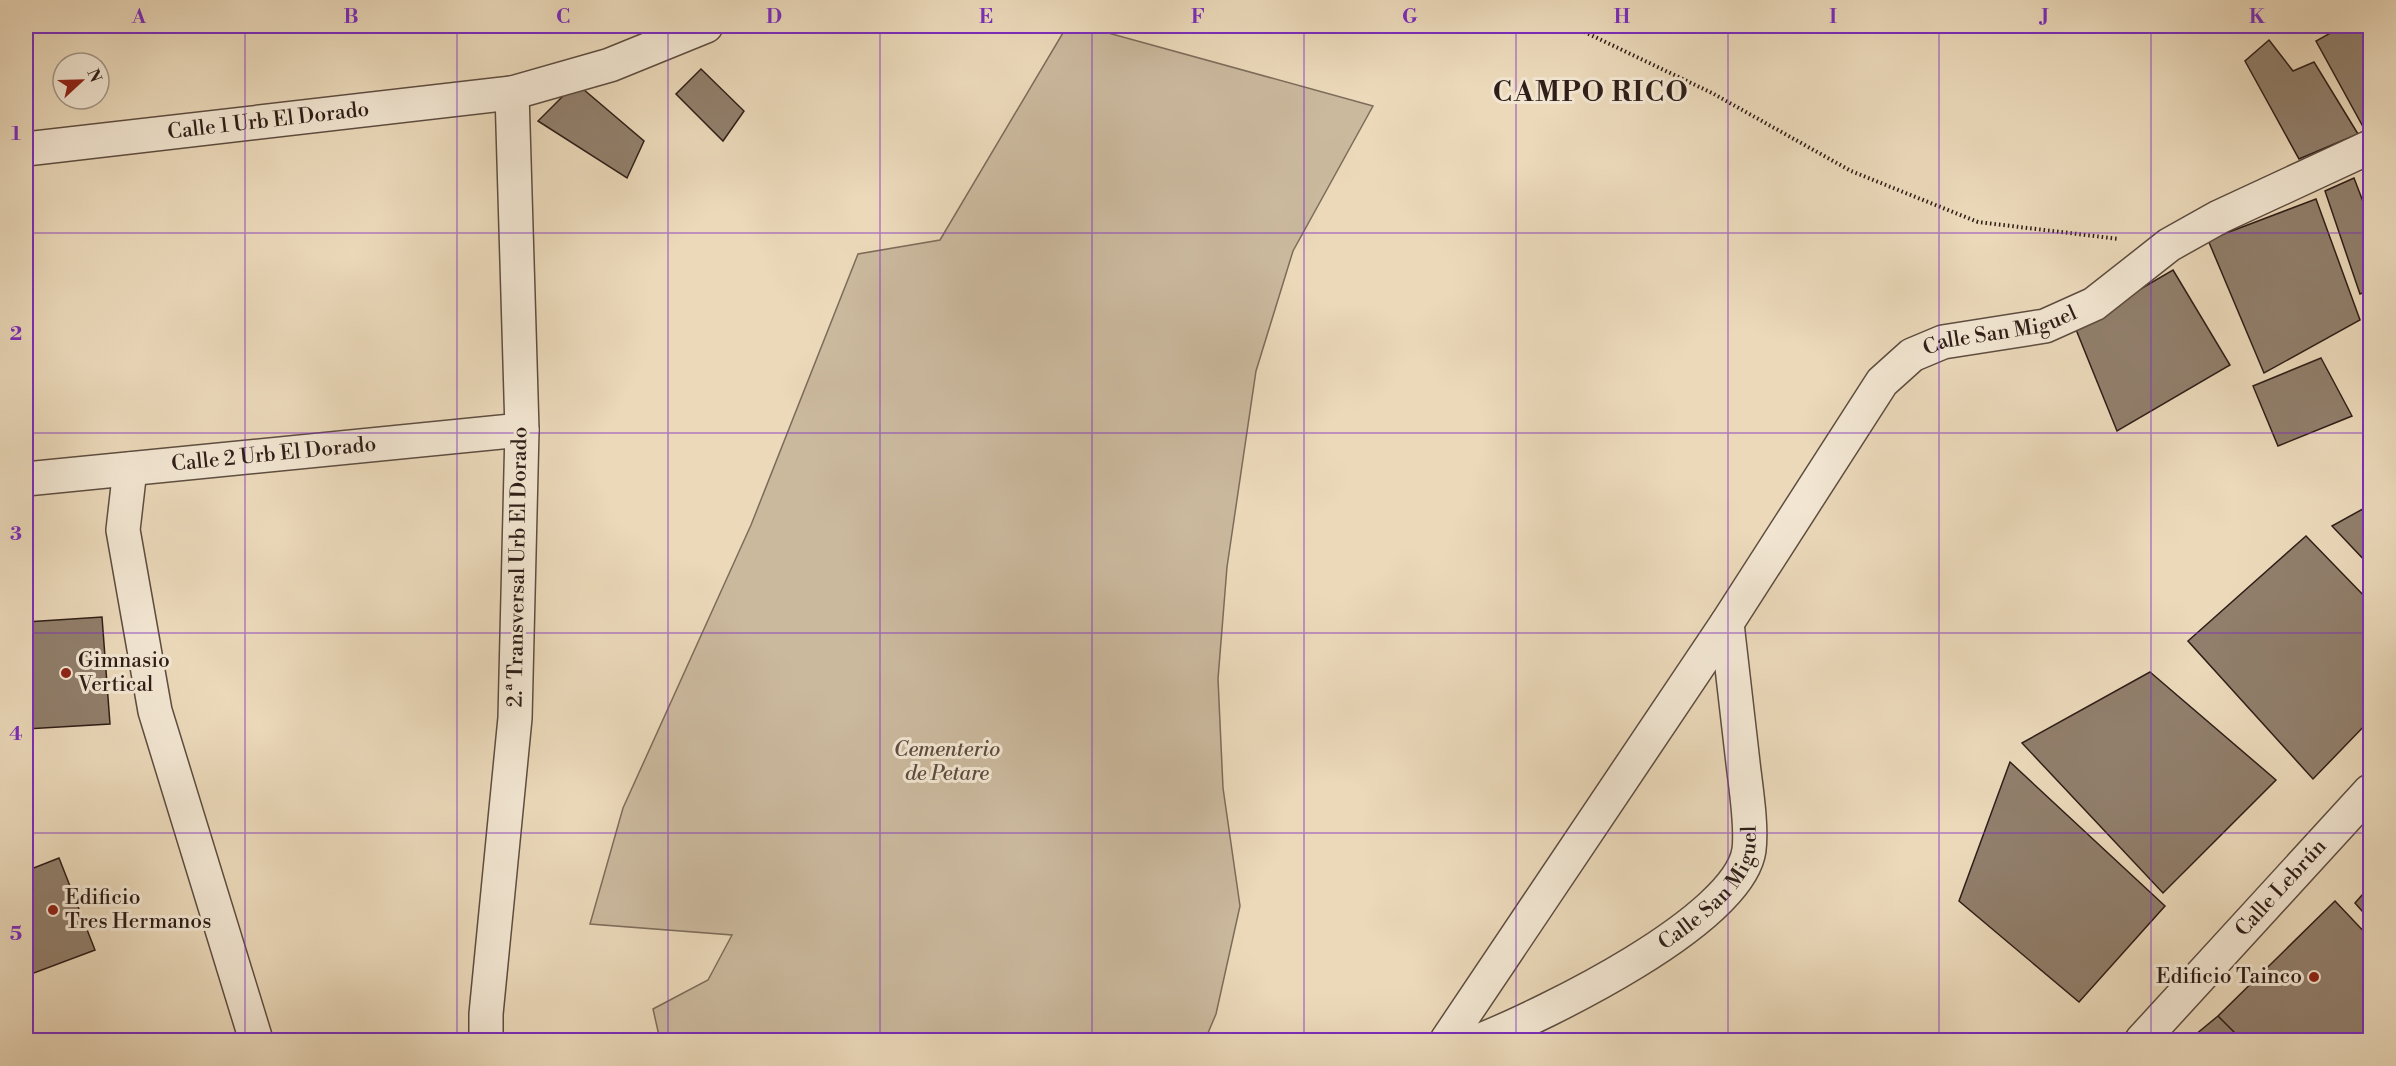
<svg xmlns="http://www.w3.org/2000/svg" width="2396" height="1066" font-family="'Libre Bodoni',serif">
<rect width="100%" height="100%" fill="#ebd9ba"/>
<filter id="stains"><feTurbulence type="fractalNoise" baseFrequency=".00333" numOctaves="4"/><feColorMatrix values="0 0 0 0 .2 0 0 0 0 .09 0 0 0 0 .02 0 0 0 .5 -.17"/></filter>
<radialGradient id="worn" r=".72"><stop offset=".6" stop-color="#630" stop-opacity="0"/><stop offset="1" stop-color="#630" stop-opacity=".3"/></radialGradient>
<path fill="#cbb99e" stroke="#7d6c5b" stroke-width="1.5" d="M1067,26H1083L1373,106L1293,251L1256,371L1227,567L1218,679L1223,788L1240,906L1216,1014L1205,1040H660L653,1009L708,980L732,935L590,924L623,808L751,525L858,254L940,240Z"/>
<path fill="#917f6c" stroke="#2f1e18" stroke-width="1.5" d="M2343,26H2370V132L2367,134L2316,41Z
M2269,40L2293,71L2314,62L2358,134L2299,159L2245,61Z
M701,69L744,111L723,141L676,94Z
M576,83L644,141L627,178L538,121Z
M2354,178L2370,220V290L2360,294L2325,191Z
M2316,199L2360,320L2264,373L2208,240Z
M2173,270L2230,365L2117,431L2075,327Z
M2321,358L2352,416L2278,446L2253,386Z
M2370,505V566L2332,526Z
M2306,536L2370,602V720L2313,779L2188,641Z
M102,617L110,724L26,729V622Z
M2150,672L2276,780L2163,893L2022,743Z
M2010,762L2165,906L2079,1002L1959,901Z
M59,858L95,950L26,976V871Z
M2370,886V920L2355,903Z
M2335,901L2370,938V1040H2242L2218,1016Z
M2218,1016L2242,1040H2189Z"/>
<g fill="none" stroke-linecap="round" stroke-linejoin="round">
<g stroke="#5e4d40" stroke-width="36">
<g id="street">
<path id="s1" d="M26,149L512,93L610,65L706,26"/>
<path d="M130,469L123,530L155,711L256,1040"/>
<path id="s2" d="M26,479L522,430"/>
<path d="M486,1040V1014L515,718L522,430L512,93"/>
<path id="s3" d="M1447,1040L1727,623L1882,382L1912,355L1943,342L2045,326L2094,304L2169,245L2219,217L2370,147"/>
<path id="s4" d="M1481,1040C1543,1015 1739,921 1749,850C1752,825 1746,789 1743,763C1738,717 1732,670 1727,623"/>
<path id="s5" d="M2142,1040L2370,791"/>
</g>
</g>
<path stroke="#2f1e18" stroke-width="4" stroke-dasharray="1.5 3" stroke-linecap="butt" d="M1572,26L1712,93L1851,171L1933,204L1978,222L2119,239"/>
<use href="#street" stroke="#f2e6d2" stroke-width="33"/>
</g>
<path fill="none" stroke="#7b2cbf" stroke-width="1.5" stroke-opacity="0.55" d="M245,26V1040M457,26V1040M668,26V1040M880,26V1040M1092,26V1040M1304,26V1040M1516,26V1040M1728,26V1040M1939,26V1040M2151,26V1040M26,233H2370M26,433H2370M26,633H2370M26,833H2370"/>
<g fill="#8f2418" stroke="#f2e6d2" stroke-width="2">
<circle cx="66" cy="673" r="6"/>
<circle cx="53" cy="910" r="6"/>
<circle cx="2314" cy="977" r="6"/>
</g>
<g text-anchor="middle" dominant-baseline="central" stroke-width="6" stroke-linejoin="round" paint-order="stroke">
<g font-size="21" fill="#2f1e18" stroke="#f2e6d2">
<text stroke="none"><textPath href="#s1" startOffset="244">Calle 1 Urb El Dorado</textPath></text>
<text stroke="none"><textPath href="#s3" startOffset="921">Calle San Miguel</textPath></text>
<text stroke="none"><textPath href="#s2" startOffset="249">Calle 2 Urb El Dorado</textPath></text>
<text transform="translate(518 567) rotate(-89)">2.ª Transversal Urb El Dorado</text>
<text stroke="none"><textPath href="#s4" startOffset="282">Calle San Miguel</textPath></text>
<text stroke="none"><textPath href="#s5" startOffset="206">Calle Lebrún</textPath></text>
</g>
<g font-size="21" fill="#2f1e18" stroke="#f2e6d2" text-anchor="start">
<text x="78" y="661">Gimnasio<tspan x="78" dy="24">Vertical</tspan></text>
<text x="65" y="898">Edificio<tspan x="65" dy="24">Tres Hermanos</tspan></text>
<text x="2302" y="977" text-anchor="end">Edificio Tainco</text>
</g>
<g font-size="21" font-style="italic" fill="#5e4c40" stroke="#f2e6d2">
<text x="947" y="750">Cementerio<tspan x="947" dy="24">de Petare</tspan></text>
</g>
<g font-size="27" font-weight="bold" letter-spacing="1.5" fill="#2f1e18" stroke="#f2e6d2">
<text x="1591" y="93">CAMPO RICO</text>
</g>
</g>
<rect width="2396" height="1066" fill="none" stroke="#ebd9ba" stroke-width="66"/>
<g transform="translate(81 81) rotate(68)"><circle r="28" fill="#f2e6d2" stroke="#a49688" stroke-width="1.5"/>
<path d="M0-4.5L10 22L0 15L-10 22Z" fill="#8f2418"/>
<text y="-9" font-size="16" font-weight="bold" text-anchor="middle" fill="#2f1e18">N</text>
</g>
<rect x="33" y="33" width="2330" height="1000" fill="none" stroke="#7b2cbf" stroke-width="2"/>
<g font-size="20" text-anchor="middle" font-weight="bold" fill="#7b2cbf">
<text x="139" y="23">A</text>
<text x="351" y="23">B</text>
<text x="563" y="23">C</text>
<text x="774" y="23">D</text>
<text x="986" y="23">E</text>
<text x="1198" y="23">F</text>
<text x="1410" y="23">G</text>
<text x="1622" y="23">H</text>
<text x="1833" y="23">I</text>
<text x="2045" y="23">J</text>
<text x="2257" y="23">K</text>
<text x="16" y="140">1</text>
<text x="16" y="340">2</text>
<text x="16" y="540">3</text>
<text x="16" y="740">4</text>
<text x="16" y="940">5</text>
</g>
<rect width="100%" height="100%" filter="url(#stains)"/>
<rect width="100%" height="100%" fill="url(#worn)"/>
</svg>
